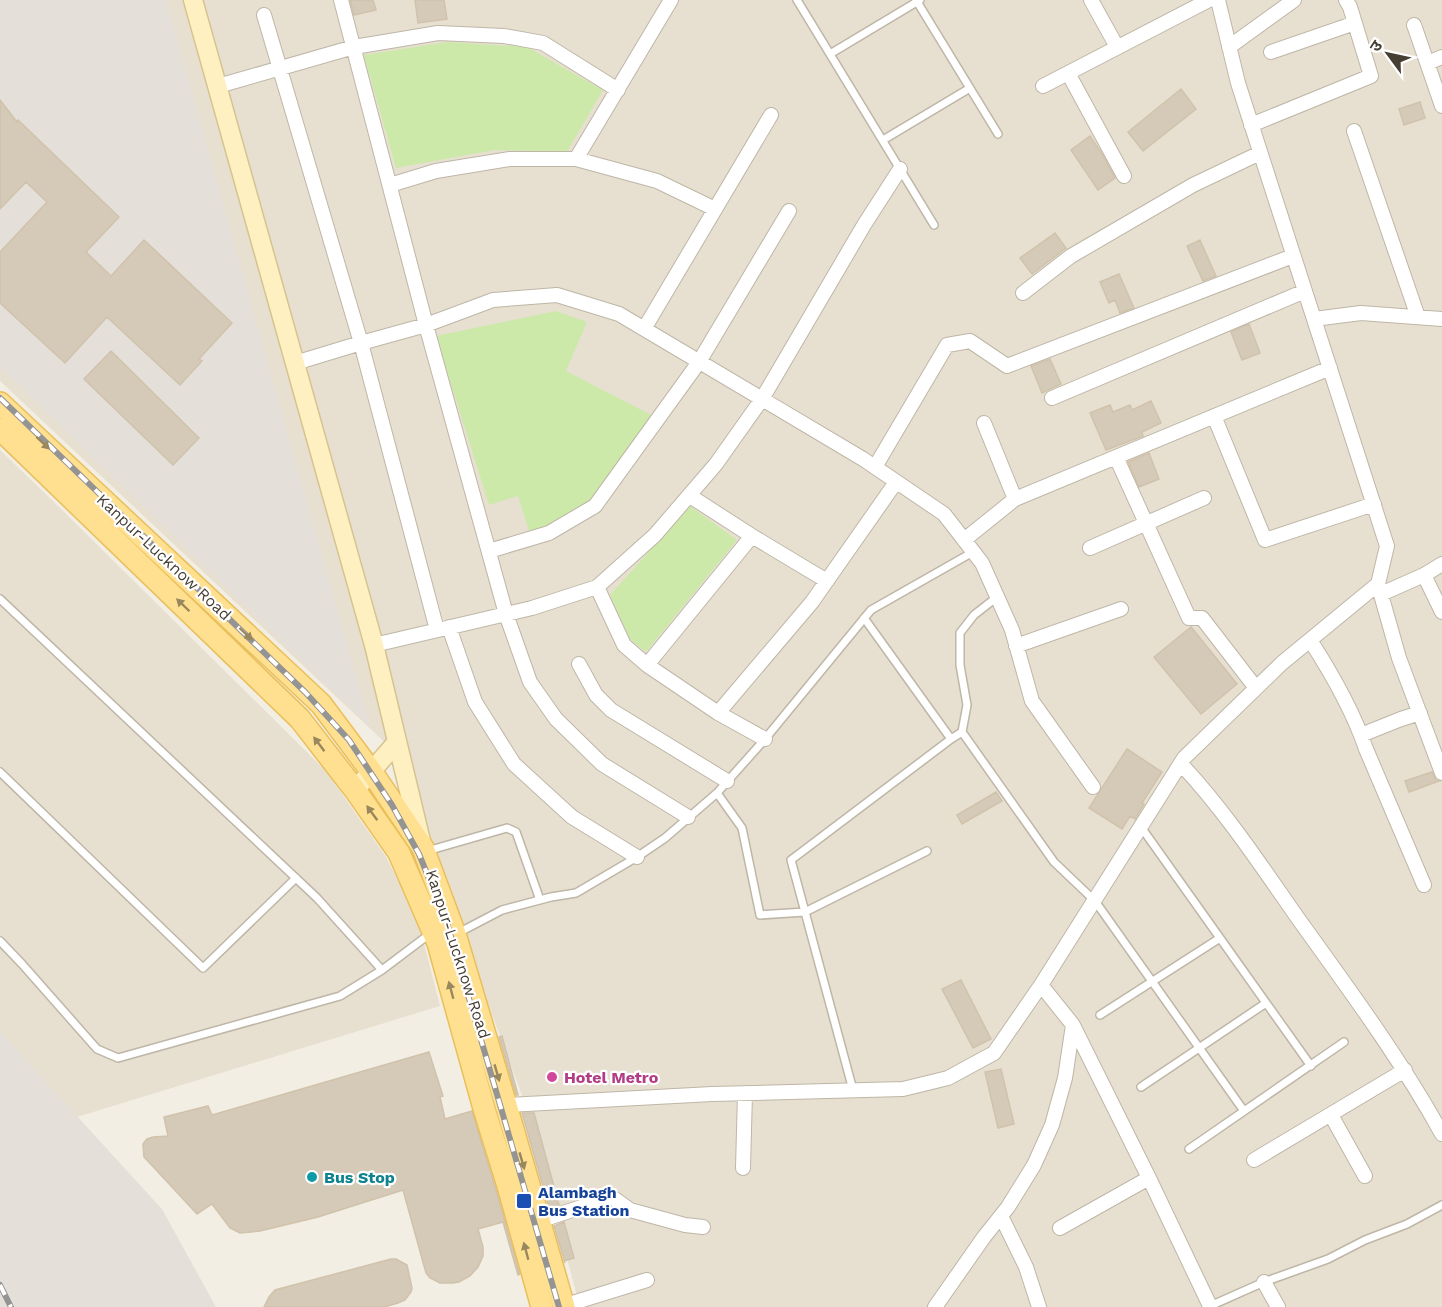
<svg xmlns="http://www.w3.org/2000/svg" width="1442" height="1307" font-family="'Work Sans','Noto Sans Devanagari',sans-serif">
<rect width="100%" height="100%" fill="#f3eee3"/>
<path fill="#e7e0d1" d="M0,0H1442V1307H580L526,1106L394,751L0,381Z
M0,450L58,506L326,771L386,857L418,920L440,1006L77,1117L0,1032Z"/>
<path fill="#e4dfd9" d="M0,0H166L370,727L0,367Z
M0,1032L162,1209L216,1307H0Z"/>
<path fill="#cce9aa" d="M447,42L527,47L603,90L567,152L495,150L396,168L364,55Z
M556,311L587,322L566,371L661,420L576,519L530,534L518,496L489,505L436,336Z
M690,506L737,540L646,652L630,639L610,595Z"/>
<path fill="#d5cab8" stroke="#d0c2ab" stroke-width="1.5" d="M350,0H373L376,10L354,15Z
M415,0H444L447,19L418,23Z
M1181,89L1196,109L1143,151L1128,132Z
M0,100L17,122L18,120L119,217L86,252L111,276L144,240L232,323L199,359L202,361L180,385L107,317L65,363L0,303V252L47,202L26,182L0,209Z
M1420,102L1425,118L1404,125L1399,109Z
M1090,136L1102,154L1115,178L1098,190L1071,150Z
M1055,233L1066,248L1032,274L1020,258Z
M1200,240L1216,276L1203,281L1187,246Z
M1119,274L1134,308L1120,313L1115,300L1109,303L1100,282Z
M1249,324L1260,353L1242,360L1231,332Z
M111,351L199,438L173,465L84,379Z
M1050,359L1061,384L1042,393L1031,366Z
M1151,401L1161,423L1142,432L1143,436L1106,450L1090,413L1110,405L1113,412L1130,405L1132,410Z
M1149,453L1159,479L1139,487L1128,462Z
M1191,627L1237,684L1201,714L1154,657Z
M1127,749L1162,772L1142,803L1144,804L1135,819L1130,816L1122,829L1089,808Z
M1432,772L1436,780L1439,781L1409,792L1405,781Z
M996,792L1002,801L962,824L957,815Z
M961,980L991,1039L973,1048L942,989Z
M502,1036L518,1095H516L499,1037Z
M429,1052L443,1096L440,1097L445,1119L472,1111L496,1190L520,1274L518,1275L503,1222L478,1229L483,1247V1256L478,1267L470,1276L459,1282L453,1283H440L430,1278L426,1273L403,1190L318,1217L260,1231L240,1233L230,1228L212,1204L197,1214L144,1157L143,1144L147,1139L153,1137L168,1136L164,1117L208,1106L212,1115Z
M1001,1069L1014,1124L998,1128L985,1072Z
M522,1113H534L559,1205L549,1208Z
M564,1222L574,1258L564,1261L565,1263L554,1226Z
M391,1259H396L407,1265L412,1288L411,1292L405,1300L398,1303L384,1307H264L269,1297L275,1290Z"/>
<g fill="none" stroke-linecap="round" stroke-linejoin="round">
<g stroke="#beb6a6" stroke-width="10">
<path id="lane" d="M797,0L934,225
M916,0L998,134
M830,54L920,0
M883,140L970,88
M997,597L974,615L960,633V665L967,705L962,732L1054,862L1095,901L1244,1111
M0,599L317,898L382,970
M864,618L951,739
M0,772L203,968L296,878
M717,793L742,828L760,915L805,912L927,851
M1141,827L1311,1066
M427,851L507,828L516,832L540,900
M458,933L502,910L551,897L576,893L637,857L665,838L717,793L765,739L871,610L973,552
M0,941L22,964L97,1049L118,1058L340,996L382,970L431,933
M1100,1015L1220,938
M1141,1087L1266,1003
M853,1090L791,860L951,739L962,732
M1189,1149L1344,1042
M1210,1306L1264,1282L1328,1259L1365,1240L1407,1224L1442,1205"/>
</g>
<g stroke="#beb6a6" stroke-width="16">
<path id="street" d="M341,0L426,325L506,614L530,682L556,719L602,764L688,817
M1091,0L1117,47
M1218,0L1238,83L1387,546L1378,584L1399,658L1442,773
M264,15L361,343L437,630
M1414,25L1442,106
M1229,47L1294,0
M1271,52L1355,23
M1428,63L1442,57
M1068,73L1124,176
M218,86L354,47L438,33L504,36L543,43L618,90
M1043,86L1209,0
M1251,125L1371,76L1350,7L1346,0
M1354,131L1418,317
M576,159L671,0
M390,185L436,171L510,159H576L657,181L715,209
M1023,293L1071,256L1193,185L1260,153
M1314,319L1361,313L1442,319
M644,329L771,115
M295,363L361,343L426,325L493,300L557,295L619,314L863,459L944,514L982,563L1012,630L1032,701L1093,787
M1052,398L1305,291
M1214,416L1265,540L1374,504
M984,423L1015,499
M1116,457L1189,618H1202L1256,688
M875,467L947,345L970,341L1007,366L1293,256
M690,496L752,536L827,581
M964,540L1015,499L1330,368
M1090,548L1204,498
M489,551L549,533L595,506L699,362L789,211
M1424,575L1442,612
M597,587L624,645L647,665L718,713L765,739
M1381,594L1424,575L1442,564
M449,627L475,702L514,764L572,817L637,857
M1310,640C1332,674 1353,711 1366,749L1424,885
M374,645L532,608L597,587L655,535L716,464L762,399L864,225L900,169
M1016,646L1121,609
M579,664L596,695L611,710L727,781
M647,665L752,536
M718,713L812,602L896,482
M1361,735L1401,719L1420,713
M1181,764C1225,811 1260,864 1297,917C1348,988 1400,1058 1442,1134
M1073,1025L1149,1178L1210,1306
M506,1105L712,1094L903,1089L948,1078L994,1053L1041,985L1184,758L1282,663L1378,584
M1331,1115L1365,1176
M1254,1160L1405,1070
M743,1168L745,1093
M1001,1216L1026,1267L1039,1307
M539,1221L612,1197L630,1210L685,1225L703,1227
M1060,1228L1149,1178
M1264,1282L1278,1307
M563,1306L647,1280
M935,1307L984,1237L1008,1207L1034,1165L1052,1125L1065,1078L1073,1025L1041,985"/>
</g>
<g stroke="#d5c390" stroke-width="21">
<path id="secondary" d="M193,0L374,645L421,841
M355,790L397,742"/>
</g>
<g stroke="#e9bf5b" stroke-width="24">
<path id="primary" d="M0,403L321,704L371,771L423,848L455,934L506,1105L564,1307
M0,429L300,719L355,790L399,853L438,943L485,1112L508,1186L542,1307"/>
</g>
<use href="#lane" stroke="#fff" stroke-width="7"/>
<use href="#street" stroke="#fff" stroke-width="14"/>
<use href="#secondary" stroke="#fff0c1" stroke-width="18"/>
<use href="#primary" stroke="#ffe090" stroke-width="21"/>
<g stroke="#949494" stroke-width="6">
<path id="rail" d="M0,398L305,692L349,740L392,805L419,854L447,923L559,1307
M0,1285L11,1307"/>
</g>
<use href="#rail" stroke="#fff" stroke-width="4" stroke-dasharray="11" stroke-linecap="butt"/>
</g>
<defs><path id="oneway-solid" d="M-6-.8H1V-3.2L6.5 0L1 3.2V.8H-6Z" transform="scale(1.5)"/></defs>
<g fill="#99875d">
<use href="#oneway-solid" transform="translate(43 443) rotate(43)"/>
<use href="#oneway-solid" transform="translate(183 605) rotate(-136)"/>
<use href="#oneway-solid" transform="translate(246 634) rotate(43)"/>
<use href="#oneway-solid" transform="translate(319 744) rotate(-127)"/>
<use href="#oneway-solid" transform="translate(372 813) rotate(-126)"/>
<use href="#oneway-solid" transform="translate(451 990) rotate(-105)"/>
<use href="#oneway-solid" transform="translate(497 1073) rotate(74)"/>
<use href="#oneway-solid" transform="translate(522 1161) rotate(74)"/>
<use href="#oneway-solid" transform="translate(526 1251) rotate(-105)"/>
</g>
<circle fill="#d1479c" stroke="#fff" stroke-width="2" cx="552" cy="1077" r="6"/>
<circle fill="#0f9aa8" stroke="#fff" stroke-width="2" cx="312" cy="1177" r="6"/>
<rect fill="#1a4fb4" stroke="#fff" stroke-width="2" x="516" y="1193" width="16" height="16" rx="3"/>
<g text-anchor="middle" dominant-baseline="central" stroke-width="4.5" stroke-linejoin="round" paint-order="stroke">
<g font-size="16" fill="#453e33" stroke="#fff">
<text transform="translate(164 557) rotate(43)">Kanpur-Lucknow Road</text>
<text transform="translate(458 954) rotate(72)">Kanpur-Lucknow Road</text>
</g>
<g font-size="16" font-weight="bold" fill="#b23c85" stroke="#fff" text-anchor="start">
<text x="564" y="1077">Hotel Metro</text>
</g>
<g font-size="16" font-weight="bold" fill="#0d838f" stroke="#fff" text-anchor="start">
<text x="324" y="1177">Bus Stop</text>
</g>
<g font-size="16" font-weight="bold" fill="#164399" stroke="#fff" text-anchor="start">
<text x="538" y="1192">Alambagh<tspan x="538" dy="18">Bus Station</tspan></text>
</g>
</g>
<g transform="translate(1388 54) rotate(303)" stroke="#ffffff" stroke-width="4.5" paint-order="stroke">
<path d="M0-4.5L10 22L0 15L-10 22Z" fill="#453e33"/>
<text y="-9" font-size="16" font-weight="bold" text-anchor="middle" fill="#453e33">उ</text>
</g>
</svg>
